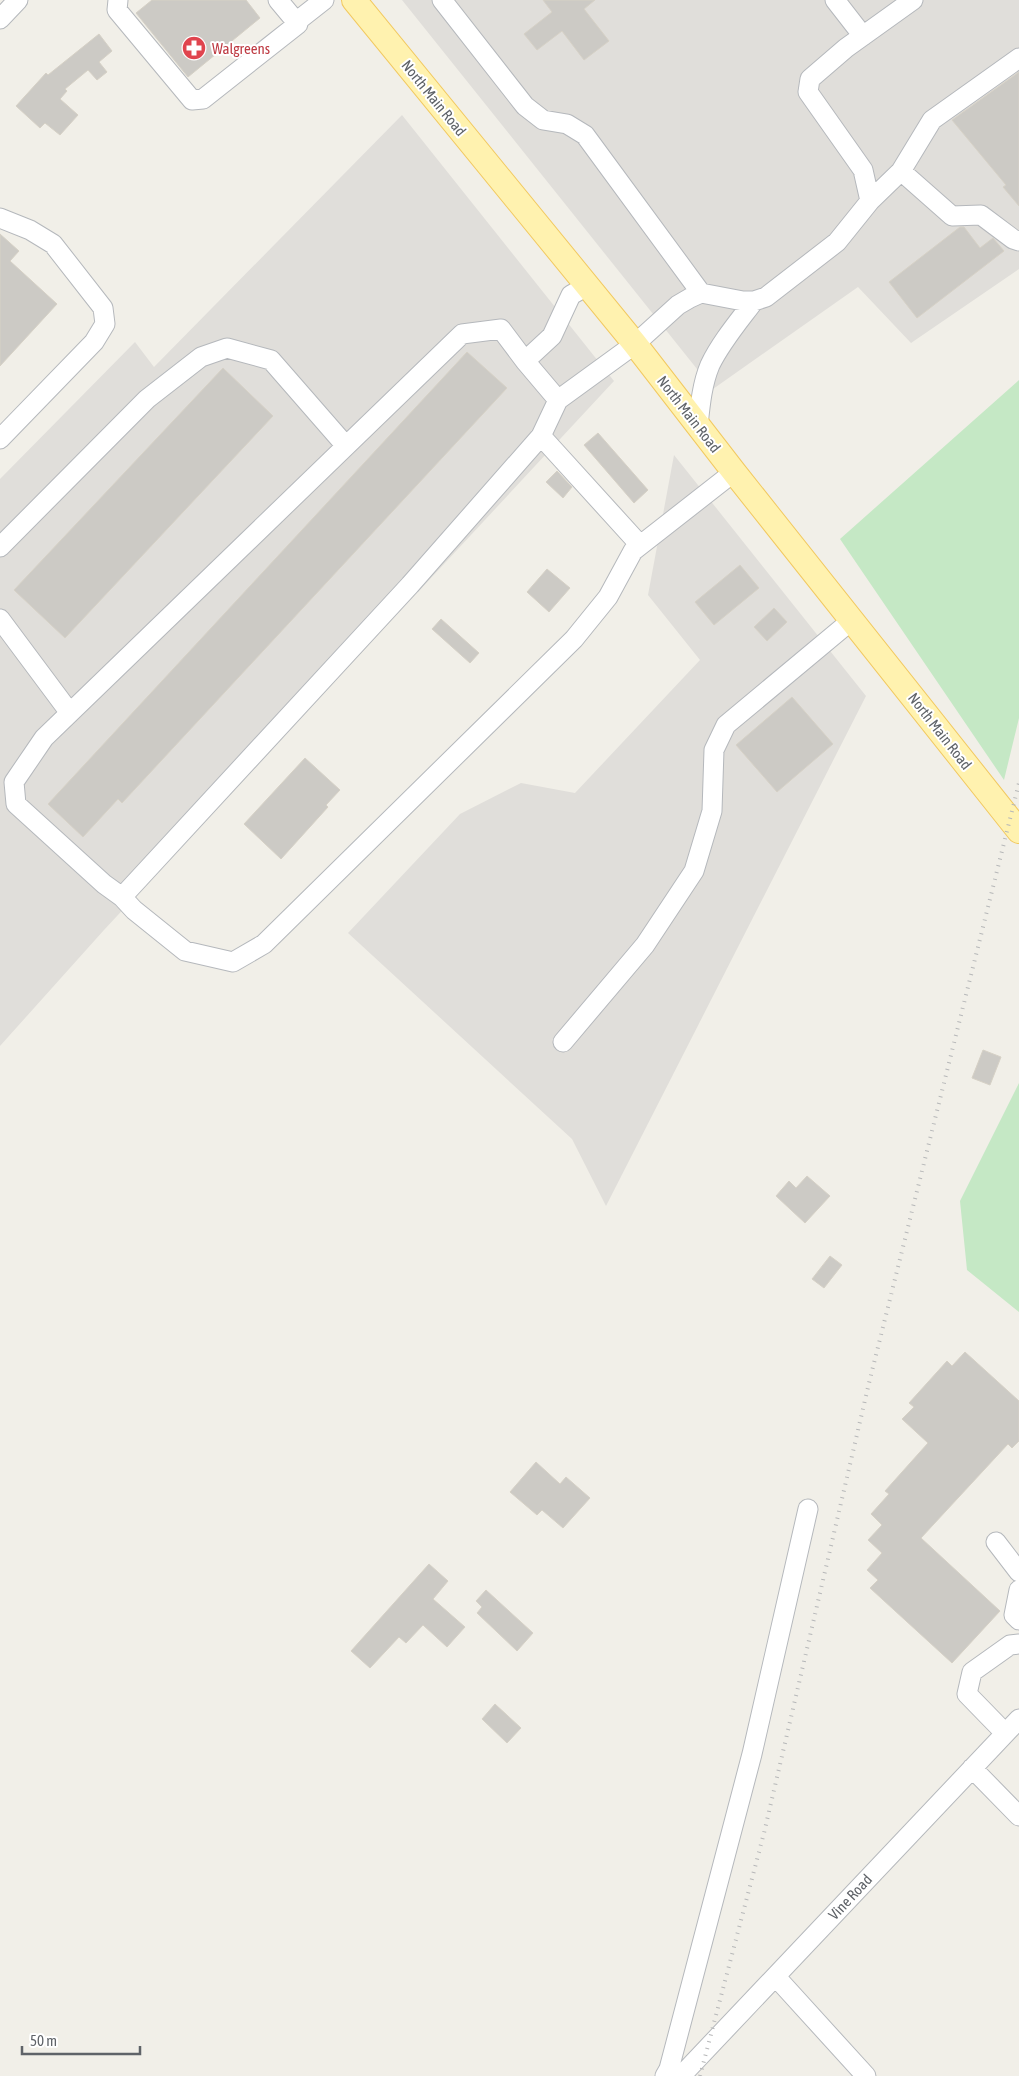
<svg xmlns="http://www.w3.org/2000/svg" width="1019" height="2076" font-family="'Asap Condensed',sans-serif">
<rect width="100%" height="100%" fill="#f1efe8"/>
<path fill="#e0deda" d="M402,0H1019V269L911,343L858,287L713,389Z
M402,115L614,381L104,930L0,1046V479L135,342L154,367Z
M674,455L866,696L606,1206L572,1139L348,933L460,814L521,783L575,793L700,660L648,595Z"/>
<path fill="#c5e8c5" d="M1019,380V718L1004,780L840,539Z
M1019,1083V1312L967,1270L960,1201Z"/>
<path fill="#cccac5" stroke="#d6d1c6" d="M152,0H246L260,18L188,77L136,13Z
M543,0H595L584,9L609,41L584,60L562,31L537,50L524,34L552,12Z
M99,34L112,51L99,62L107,72L97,80L88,70L65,89L67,91L60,99L78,115L60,135L45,123L40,128L16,106L46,73L48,75Z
M1019,72V206L1003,187L1006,185L952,120Z
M960,227H964L980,248L993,238L1004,251L917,318L889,282Z
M0,234L19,251L10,261L57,304L0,366Z
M467,352L507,388L122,803L118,799L83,837L48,804Z
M223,368L273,416L65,638L14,590Z
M598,433L648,490L634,503L584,445Z
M557,471L572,487L563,498L546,482Z
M740,565L759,588L714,625L695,602Z
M547,569L570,588L549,612L527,592Z
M774,608L787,622L767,641L754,627Z
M441,619L479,653L470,663L432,629Z
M792,697L833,744L777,792L736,745Z
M305,758L340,790L326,805L328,807L281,859L244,824Z
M983,1050L1001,1057L990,1085L972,1078Z
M807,1176L830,1196L805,1223L776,1196L789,1181L796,1188Z
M830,1256L842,1265L824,1288L812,1279Z
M965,1352L1019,1401V1441L1012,1448L1008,1444L921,1538L1000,1611L952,1663L870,1588L878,1580L867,1570L882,1553L868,1540L882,1525L871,1514L889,1494L885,1491L928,1443L902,1419L914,1407L909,1403L947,1361L952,1366Z
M536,1462L560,1484L566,1477L590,1498L563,1528L542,1510L537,1515L510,1492Z
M429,1564L448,1581L433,1599L465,1627L447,1647L423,1625L406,1643L399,1637L370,1668L351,1651Z
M486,1590L533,1633L517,1651L477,1613L482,1607L476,1601Z
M495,1704L521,1728L507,1743L482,1719Z"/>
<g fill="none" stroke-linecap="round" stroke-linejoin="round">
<g stroke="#b5b8bc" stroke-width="21">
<path id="minor" d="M118,0L117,10L192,100L203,99L298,24L278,0
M442,0L525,106L543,120L567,124L585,135L701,293
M835,0L863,36
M0,19L18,0
M296,22L324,0
M901,171L952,216L981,215L1013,239L1019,241
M870,201L901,171L932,120L1019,58
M0,218L30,230L53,244L103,308L105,324L94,342L0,439
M587,286L571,295L552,336L525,361L501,329L462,334L44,738L14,782L16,804L104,884L122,897L410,585L541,436L558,400L635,344L678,305L690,298L701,293L743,301H754L766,297L837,242L870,201L863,170L808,92L810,79L846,48L913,0
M525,361L558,400
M698,426C700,406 702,384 710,365C721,342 739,321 754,301
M541,436L640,545
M0,547L147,399L201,357L227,348L271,360L346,446
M0,619L70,713
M122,897L134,910L185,951L233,962L264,944L574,639L608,597L633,551L734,472
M563,1042L645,945L694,871L712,811L714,750L726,725L852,620
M996,1542L1019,1572
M1019,1590L1014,1615L1019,1620
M1005,1733L967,1694L972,1672L1010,1645L1019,1644
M972,1768L1019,1816
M776,1977L866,2076
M665,2076L669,2069L752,1754L808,1509
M681,2076L1019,1719"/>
</g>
<g stroke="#f2c960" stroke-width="26">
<path id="major" d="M354,0L635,344L734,472L1019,831"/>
</g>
<use href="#minor" stroke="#fff" stroke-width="19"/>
<use href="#major" stroke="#fff2af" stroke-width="24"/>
<path stroke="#b6b7b8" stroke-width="4" stroke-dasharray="1 6" stroke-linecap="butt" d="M700,2076L764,1833L869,1383L1019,783"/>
</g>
<defs>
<g id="pharmacy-disc" transform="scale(1.25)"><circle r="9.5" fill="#e0444e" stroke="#fff"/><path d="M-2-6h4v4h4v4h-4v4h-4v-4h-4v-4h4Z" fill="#fff"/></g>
</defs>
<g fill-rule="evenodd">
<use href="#pharmacy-disc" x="194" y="48"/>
</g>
<g text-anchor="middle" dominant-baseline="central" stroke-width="4" stroke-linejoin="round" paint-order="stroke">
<g font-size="15" fill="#be3a42" stroke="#fff" text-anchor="start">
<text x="212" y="48">Walgreens</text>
</g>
<g font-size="15" fill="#5f6368" stroke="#fff">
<text transform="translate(434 98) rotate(51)">North Main Road</text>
<text transform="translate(689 414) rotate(52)">North Main Road</text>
<text transform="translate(940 731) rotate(52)">North Main Road</text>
<text transform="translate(850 1897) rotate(-47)">Vine Road</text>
</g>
</g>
<path d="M22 2046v8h118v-8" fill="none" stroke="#5f6368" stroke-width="2.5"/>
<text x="30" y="2046" font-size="15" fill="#5f6368" stroke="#ffffff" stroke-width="4" paint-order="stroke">50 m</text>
</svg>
